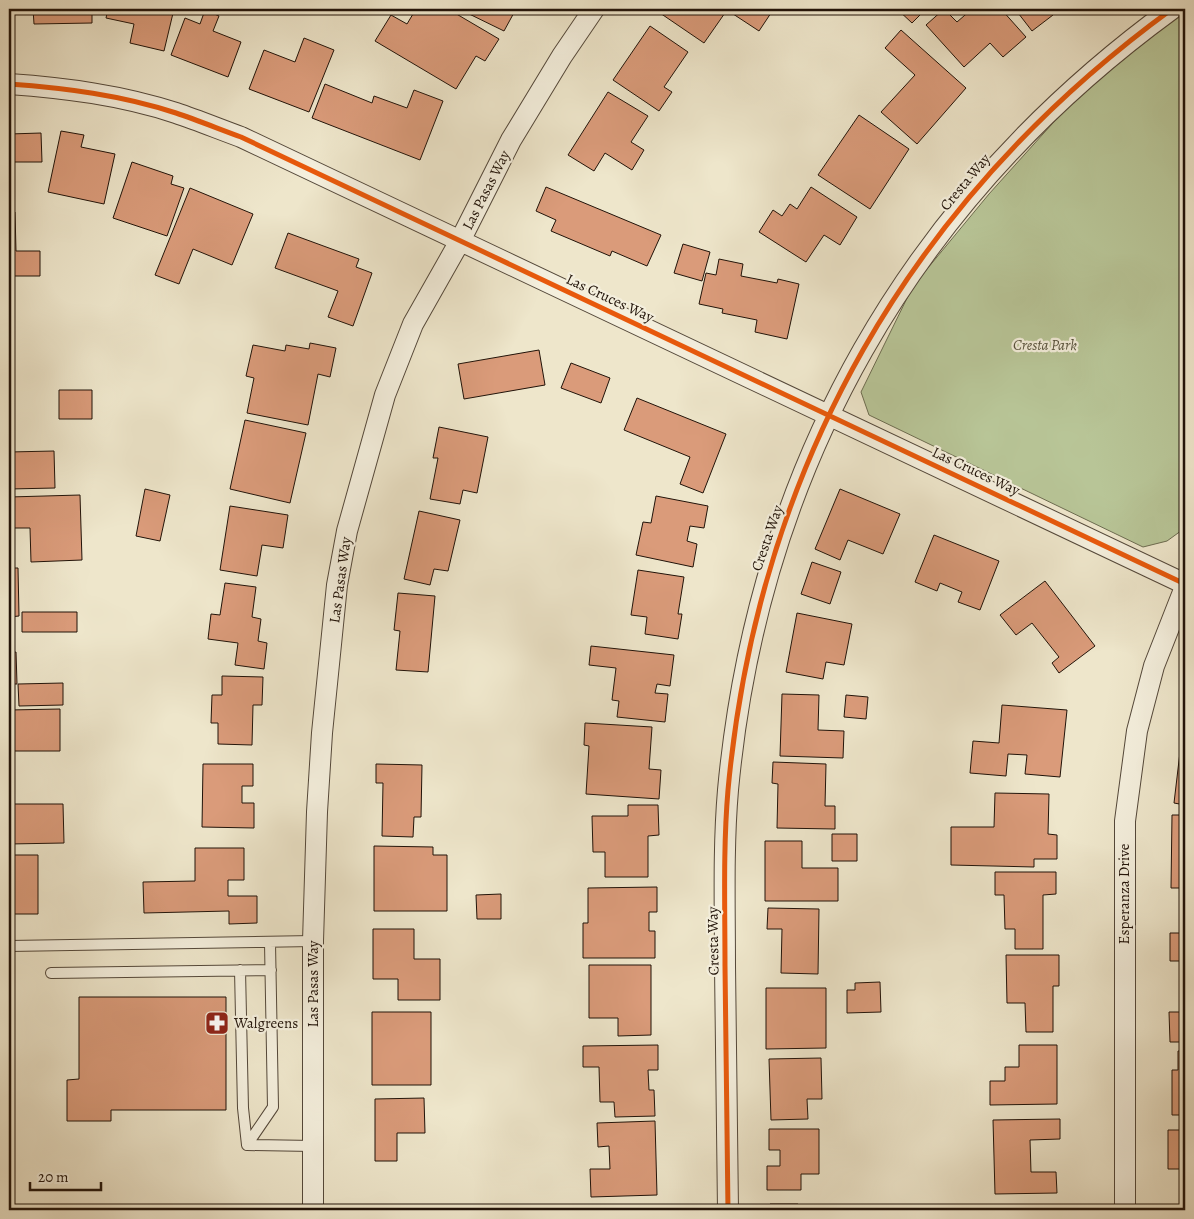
<svg xmlns="http://www.w3.org/2000/svg" width="1194" height="1219" font-family="Alegreya,serif">
<rect width="100%" height="100%" fill="#eee6cb"/>
<filter id="stains"><feTurbulence type="fractalNoise" baseFrequency=".004" numOctaves="4"/><feColorMatrix values="0 0 0 0 .2 0 0 0 0 .09 0 0 0 0 .02 0 0 0 .5 -.17"/></filter>
<radialGradient id="worn" r=".72"><stop offset=".6" stop-color="#630" stop-opacity="0"/><stop offset="1" stop-color="#630" stop-opacity=".3"/></radialGradient>
<path fill="#b8c597" stroke="#6c6c50" d="M1185,9V528L1167,541L1143,547L869,415L861,392L913,286L989,194L1097,74Z"/>
<path fill="#da9b7a" stroke="#211309" d="M33,9H92V23L34,24Z
M108,9H174L164,51L130,43L134,24L106,18Z
M416,9H448L499,39L485,61L476,56L456,89L375,41L391,15L407,24Z
M459,9H516L504,31Z
M663,9H772L773,10L759,31L727,10L704,43L660,13Z
M897,9H926L912,23Z
M944,9L957,22L972,9H1001L1026,37L1003,57L990,43L964,67L926,25Z
M1015,9H1048L1053,15L1032,31Z
M205,10L219,16L213,31L241,42L228,77L171,55L185,18L200,24Z
M650,26L688,52L664,87L672,92L659,111L613,80Z
M901,30L966,88L917,144L881,112L915,75L885,48Z
M304,38L334,50L309,112L249,89L264,50L295,62Z
M325,84L372,103L374,96L407,108L414,90L443,101L420,160L312,118Z
M608,92L648,116L631,142L644,150L632,170L605,153L594,171L568,155Z
M859,115L909,149L870,209L818,175Z
M61,131L84,135L81,147L115,154L104,204L48,192Z
M41,133L42,162H11V175H9V134Z
M132,162L173,176L171,184L184,188L167,236L113,218Z
M546,187L661,235L647,266L612,251L610,256L551,231L556,220L536,211Z
M811,187L857,217L840,245L824,235L806,262L759,232L773,210L782,216L790,204L797,209Z
M190,188L253,214L232,265L193,249L179,284L155,275Z
M9,212H15L16,251H40V276H9Z
M288,233L359,259L356,267L372,273L353,326L328,317L338,291L275,268Z
M683,244L710,252L702,281L674,273Z
M719,259L743,264L741,276L777,283L778,279L799,284L787,339L755,332L757,320L722,313L723,309L699,304L706,273L716,275Z
M9,284H11L12,348H9Z
M310,343L336,348L330,377L318,374L308,425L247,413L254,378L246,376L253,345L285,351L286,345L309,349Z
M539,350L545,385L464,399L458,364Z
M571,363L610,378L601,403L561,388Z
M59,390H92V419H59Z
M637,398L726,434L703,493L680,484L690,457L624,430Z
M245,420L306,433L290,503L230,489Z
M439,427L488,437L477,493L463,490L460,504L430,499L438,458H433Z
M54,451L55,488L9,489V452Z
M145,489L170,495L160,541L136,536Z
M840,489L900,514L883,554L848,540L840,560L815,549Z
M80,495L82,560L31,562L30,528H9V497Z
M656,496L708,506L704,528L690,526L687,541L697,544L693,567L636,555L643,522L651,523Z
M230,506L288,515L283,548L262,545L257,576L220,570Z
M419,511L460,520L448,571L434,569L430,585L404,579Z
M934,535L999,561L980,610L958,602L962,592L940,583L937,591L915,582Z
M812,562L841,572L830,604L801,594Z
M9,568H18L19,616L9,617Z
M638,570L684,577L678,614H682L678,639L645,634L647,617L631,615Z
M1045,581L1095,646L1059,673L1052,663L1059,657L1032,623L1016,635L1000,615Z
M225,583L256,587L252,617L261,619L258,641L267,643L264,669L235,665L238,643L208,639L211,614L220,615Z
M398,593L435,596L428,672L396,670L400,631L394,630Z
M22,612H77V632H22Z
M797,613L852,624L844,665L826,662L823,679L786,672Z
M591,646L674,655L670,686L657,684L655,693L668,694L665,722L617,717L619,701L612,700L616,668L589,665Z
M16,652L17,684H9V653Z
M222,676L263,677L262,705H253L252,745L218,744V723H211L212,695H222Z
M63,683V705L19,706L18,684Z
M782,694L819,695L818,730L844,731L843,758L780,756Z
M846,695L868,697L866,719L844,717Z
M1002,705L1067,710L1060,777L1025,774L1027,755L1008,754L1006,776L970,773L973,741L999,743Z
M60,709V751H9V710Z
M585,723L652,727L649,769L661,770L659,799L586,794L589,746L584,745Z
M1182,735H1185V805L1174,803Z
M773,762L826,764L825,806H835V829L777,828L778,784L772,783Z
M203,764H253V786H242V803H254V828L202,827Z
M376,764L422,765L421,817H414L413,837L382,836L383,783H376Z
M995,793L1049,794L1048,834L1057,835V859H1034V867L951,865V827H994Z
M9,804H63L64,843L9,844Z
M628,805H658L659,835L648,836V877H605V852H593L592,816H628Z
M1172,815H1185V888H1171Z
M832,834H857V861H832Z
M765,841H802V868H838V901H765Z
M374,846L433,847V855H447V911H374Z
M195,848H244V880H228V896H257V923L229,924V911L144,913L143,882L195,881Z
M9,855H38V914H9Z
M995,872H1056V894L1043,895V949H1015V929H1005L1004,895H995Z
M657,887V912H649V931H655V958H583V923H588V888Z
M501,894V919H477L476,895Z
M768,908L819,909L818,974L781,973L782,929H767Z
M373,929H414V959H440V1000H398V979H373Z
M1170,933H1185V961H1170Z
M1006,955H1059V986H1053V1032H1026L1025,1003H1007Z
M589,965H651V1035L618,1036V1018H589Z
M880,982L881,1012L847,1013V990H855V983Z
M766,988H826V1048L766,1049Z
M79,997H226V1110H111V1121H67V1080L79,1079Z
M1180,1002H1185V1042H1170L1169,1012H1180Z
M372,1012H431V1085H372Z
M658,1045V1070H648L649,1090H654L655,1116L615,1117L614,1102H600L599,1067H583V1046Z
M1019,1045H1057V1104L990,1105V1081H1005V1067H1019Z
M1178,1051H1185V1115H1172V1070H1178Z
M821,1058L822,1099H807L808,1119L771,1120L769,1059Z
M424,1098L425,1133H397V1161H375V1099Z
M1060,1119V1139L1030,1140L1031,1172H1056L1057,1193L995,1194L993,1120Z
M655,1121L657,1195L591,1197L590,1169H610L609,1146L598,1147L597,1123Z
M769,1129H819V1174H801V1190H767V1166H780V1150H769Z
M1168,1130H1185V1169H1168Z
M770,1204H798V1210H770Z"/>
<g fill="none" stroke-linecap="round" stroke-linejoin="round">
<g stroke="#54483a" stroke-width="12">
<path id="service" d="M9,946L313,941
M240,970L243,1108L247,1145
M51,973L271,970
M247,1145L273,1107L270,943
M247,1145L313,1146"/>
</g>
<g stroke="#54483a" stroke-width="22">
<path id="minor" d="M9,84C65,88 121,95 176,113C197,120 219,129 241,137L1185,584
M313,1210V941L317,812L322,733L337,585L347,531L385,395L413,324L460,241L511,140L562,56L594,9
M728,1210C727,1129 726,1048 725,966C725,908 723,848 728,790C758,467 910,200 1172,9
M1125,1210V821L1137,731L1154,666L1185,587"/>
</g>
<use href="#service" stroke="#f4efdd" stroke-width="10"/>
<use href="#minor" stroke="#f4efdd" stroke-width="20"/>
<g stroke="#f4efdd" stroke-width="8">
<path id="cycleway" d="M9,84C65,88 121,95 176,113C197,120 219,129 241,137L1185,584
M728,1210C727,1129 726,1048 725,966C725,908 723,848 728,790C758,467 910,200 1172,9"/>
</g>
<use href="#cycleway" stroke="#e8590c" stroke-width="5"/>
</g>
<defs>
<g id="pharmacy-square" transform="scale(1.25)"><rect x="-9" y="-9" width="18" height="18" rx="4" fill="#8f2418" stroke="#f4efdd"/><path d="M-2-6h4v4h4v4h-4v4h-4v-4h-4v-4h4Z" fill="#fff"/></g>
</defs>
<g fill-rule="evenodd">
<use href="#pharmacy-square" x="217" y="1023"/>
</g>
<g text-anchor="middle" dominant-baseline="central" stroke-width="4.5" stroke-linejoin="round" paint-order="stroke">
<g font-size="15" fill="#211309" stroke="#f4efdd">
<text transform="translate(965 182) rotate(-50)">Cresta Way</text>
<text transform="translate(486 190) rotate(-63)">Las Pasas Way</text>
<text transform="translate(610 298) rotate(25)">Las Cruces Way</text>
<text transform="translate(976 471) rotate(25)">Las Cruces Way</text>
<text transform="translate(767 538) rotate(-71)">Cresta Way</text>
<text transform="translate(340 580) rotate(-82)">Las Pasas Way</text>
<text transform="translate(1124 894) rotate(-90)">Esperanza Drive</text>
<text transform="translate(713 941) rotate(-91)">Cresta Way</text>
<text transform="translate(313 984) rotate(-90)">Las Pasas Way</text>
</g>
<g font-size="15" font-style="italic" fill="#56513b" stroke="#f4efdd">
<text x="1045" y="345">Cresta Park</text>
</g>
<g font-size="15" fill="#211309" stroke="#f4efdd" text-anchor="start">
<text x="234" y="1023">Walgreens</text>
</g>
</g>
<rect width="1194" height="1219" fill="none" stroke="#eee6cb" stroke-width="30"/>
<rect x="10" y="10" width="1174" height="1199" fill="none" stroke="#211309" stroke-width="2.5"/>
<rect x="15" y="15" width="1164" height="1189" fill="none" stroke="#211309"/>
<path d="M30 1182v8h71v-8" fill="none" stroke="#211309" stroke-width="2.5"/>
<text x="38" y="1182" font-size="15" fill="#211309" stroke="#f4efdd" stroke-width="4" paint-order="stroke">20 m</text>
<rect width="100%" height="100%" filter="url(#stains)"/>
<rect width="100%" height="100%" fill="url(#worn)"/>
</svg>
